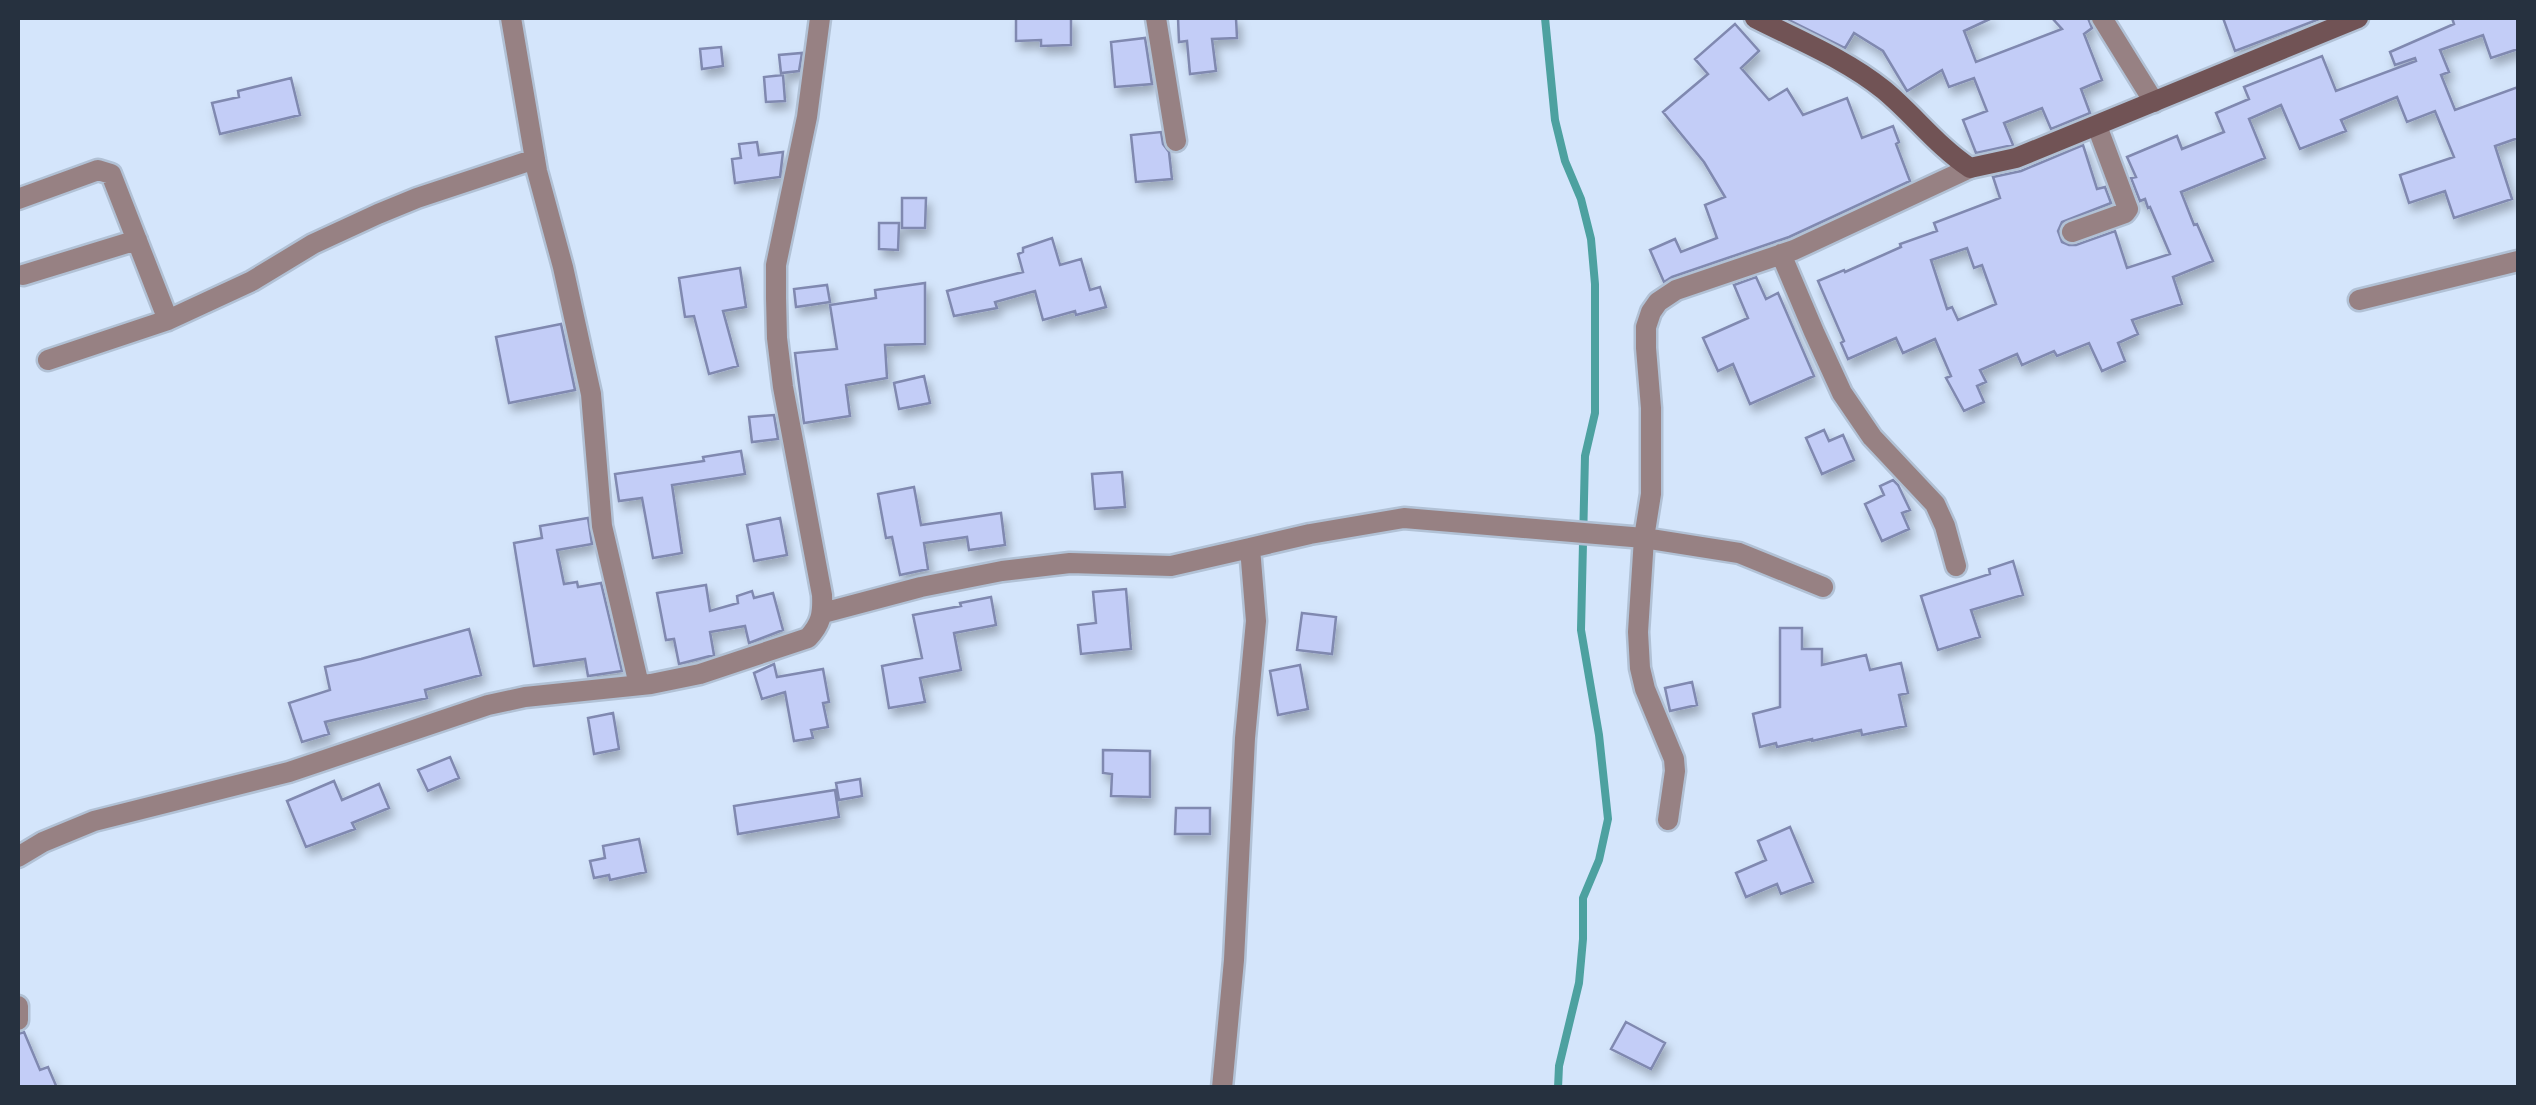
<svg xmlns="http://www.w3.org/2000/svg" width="2536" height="1105" font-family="Poppins,sans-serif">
<defs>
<filter id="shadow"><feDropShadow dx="4" dy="7" stdDeviation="5" flood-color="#0004"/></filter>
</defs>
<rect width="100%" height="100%" fill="#d4e5fb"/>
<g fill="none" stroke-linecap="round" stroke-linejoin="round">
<path stroke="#4da1a0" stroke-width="8" d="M1545,18L1555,120L1565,161L1581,199L1591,239L1595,284V413L1585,456L1581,630L1599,735L1608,819L1599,860L1583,898V939L1579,983L1559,1066L1558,1088"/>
</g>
<path fill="#c3cdf7" stroke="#8089b0" stroke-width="2.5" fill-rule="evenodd" filter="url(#shadow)" d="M1016,18H1071V45L1041,46V40L1016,41Z
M1178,18H1236L1237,38L1212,39L1216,71L1190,74L1187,41L1179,42Z
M1785,18H1992L1964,31L1976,62L2062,29L2052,18H2088L2092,28L2084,34L2102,80L2081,89L2090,113L2051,129L2042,108L2004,123L2013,145L1976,153L1963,120L1987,111L1974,78L1949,87L1942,70L1907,91L1883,51L1854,33L1845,48Z
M2223,18H2322L2235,51Z
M2452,18H2518V49L2491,58L2483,35L2440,50L2449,72L2441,75L2455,110L2518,87V138L2495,146L2512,199L2454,218L2445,191L2409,203L2400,175L2454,157L2435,111L2407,122L2397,97L2341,120L2346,131L2300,149L2281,105L2249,119L2265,158L2181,192L2194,225L2197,224L2213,261L2173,277L2182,304L2132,320L2138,334L2118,343L2125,361L2102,371L2089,343L2057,356L2054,351L2022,365L2017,354L1980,370L1986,382L1977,386L1984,402L1964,411L1946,378L1951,376L1935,339L1903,353L1896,338L1848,359L1841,343L1844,341L1818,281L1844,270L1845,272L1901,247L1900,244L1937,231L1934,223L2000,198L1993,177L2021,171L2083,145L2097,189L2105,187L2111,203L2062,222L2058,231L2062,242L2069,245H2076L2115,231L2127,268L2170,254L2150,207L2148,208L2145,199L2140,201L2131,178L2136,177L2127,157L2177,136L2182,149L2224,132L2216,113L2249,99L2244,87L2322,56L2336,91L2416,61L2415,58L2395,65L2390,52L2454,24ZM1967,248L1974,268L1982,265L1996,304L1958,320L1952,307L1947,309L1931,260Z
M1735,24L1759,51L1741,68L1769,100L1787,89L1803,115L1847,98L1862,138L1893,126L1899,142L1896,144L1910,181L1789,237L1672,277L1664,282L1650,250L1675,239L1681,252L1717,238L1705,205L1725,197L1704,162L1663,112L1708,74L1695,59Z
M1145,38L1152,84L1115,87L1111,42Z
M721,47L723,66L702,69L700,49Z
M802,53L799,71L781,73L779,55Z
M783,75L785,101L766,102L764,77Z
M291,78L300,115L220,134L212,103L239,97L238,91Z
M1161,132L1163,144L1169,152L1172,179L1136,182L1131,135Z
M757,142L759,155L783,152L780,177L735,183L732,159L741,158L739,144Z
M902,198H926L925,228H902Z
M879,223H899L898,250L879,249Z
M1052,238L1060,265L1081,259L1090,290L1100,287L1106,307L1076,315L1075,311L1043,320L1035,291L995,302L997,308L954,316L947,291L1023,272L1018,254L1023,252V248Z
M740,268L746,307L723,311L738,366L709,374L694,316L685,317L679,278Z
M1756,277L1766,299L1778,293L1814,376L1750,404L1733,364L1718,371L1703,338L1748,318L1734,285Z
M925,283V344L885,345L887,378L846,385L850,416L804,423L795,353L837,349L830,305L876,298L875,290Z
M827,285L830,302L796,307L794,289Z
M561,324L575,390L509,403L496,337Z
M924,376L930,403L899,409L894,383Z
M774,415L778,439L752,442L749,417Z
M1824,430L1829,441L1843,435L1854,460L1822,474L1806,438Z
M741,451L745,474L672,485L682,553L653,558L642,498L619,501L615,474L704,461L703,457Z
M1122,472L1125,507L1095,509L1092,474Z
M1893,480L1898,485L1910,510L1902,513L1909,529L1882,541L1865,504L1884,495L1880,486Z
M914,487L921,525L1001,513L1005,545L969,550L967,537L924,543L928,569L900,575L892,537L886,538L878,494Z
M588,518L592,544L557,550L564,584L577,582L578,587L601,583L622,671L588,676L585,659L534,666L514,543L542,538L540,526Z
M780,518L787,555L754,561L747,525Z
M2013,561L2023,595L1971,610L1980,637L1938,650L1921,596L1990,574L1989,569Z
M706,585L710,611L738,603L737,596L752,591L754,598L773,593L783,630L749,643L745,626L710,632L714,655L679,664L674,639L666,640L657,593Z
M1126,589L1131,649L1081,654L1078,625L1096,623L1093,592Z
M991,597L996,625L954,633L961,670L920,678L925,702L889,708L882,666L922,658L913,615L961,606L960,603Z
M1302,613L1336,617L1332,654L1297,650Z
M1780,628H1802V649H1822V665L1866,655L1870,670L1901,663L1908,693L1899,695L1906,726L1862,735L1861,730L1812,741V739L1777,747L1776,743L1760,747L1753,714L1780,707Z
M469,629L481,675L425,690L427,698L325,722L329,734L302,742L289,703L330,690L325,667L361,659Z
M774,664L777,677L823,669L829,702L823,703L828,727L811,730L813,738L794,741L785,692L762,699L754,673Z
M1300,665L1308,709L1278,715L1270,671Z
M1692,682L1697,705L1670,711L1665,688Z
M613,713L619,749L594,754L588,718Z
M1103,750L1150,751V797L1111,796L1112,774L1103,773Z
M450,757L459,778L428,791L418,770Z
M860,779L862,796L839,800L836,783Z
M334,781L342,800L379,784L389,808L352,823L355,829L306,847L287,801Z
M835,790L839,817L738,834L734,806Z
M1176,808H1210V834H1175Z
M1790,827L1813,882L1781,894L1777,884L1746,897L1736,873L1766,860L1758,841Z
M639,839L646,872L610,880L609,875L594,878L590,861L605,858L603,846Z
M1626,1022L1665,1043L1651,1069L1611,1049Z
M24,1032L40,1070L48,1067L57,1088H18V1034Z"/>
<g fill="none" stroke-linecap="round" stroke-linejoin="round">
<g stroke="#b1c1d5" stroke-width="25">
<path id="street" d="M511,18L537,171L563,267L591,394L602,526L639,685
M1156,18L1176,141
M2102,18L2154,102
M18,199L98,170L111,174L168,320L252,281L313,244L378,214L417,198L535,159
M2072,232L2125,213L2128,209L2097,126
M1781,254L1814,332L1842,393L1872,437L1935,504L1945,526L1956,566
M23,275L137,240
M2359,300L2518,261
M48,360L168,320
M1250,548L1310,534L1404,518L1644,538L1739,553L1823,587
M823,613L921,587L1002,571L1070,563L1171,566L1250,548L1256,621L1245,738L1234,960L1222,1088
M1668,820L1675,771L1674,759L1645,689L1640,668L1638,632L1644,538L1651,494V408L1646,348V327L1651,312L1658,302L1676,290L1794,250L1970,168
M18,857L43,842L94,821L289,772L488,705L525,697L651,684L700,674L808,638C821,624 823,614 822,595L783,387L777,338L776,298V265L807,117L820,18
M18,1006V1020"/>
</g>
<g stroke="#b1c1d5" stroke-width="25">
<path id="secondary" d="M1755,18C1798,40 1846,59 1884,90C1914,115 1937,146 1970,168L2016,158L2358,18"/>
</g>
<use href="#street" stroke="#978183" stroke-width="20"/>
<use href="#secondary" stroke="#715355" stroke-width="20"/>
</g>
<rect width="2536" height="1105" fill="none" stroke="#26313f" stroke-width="40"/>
</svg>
